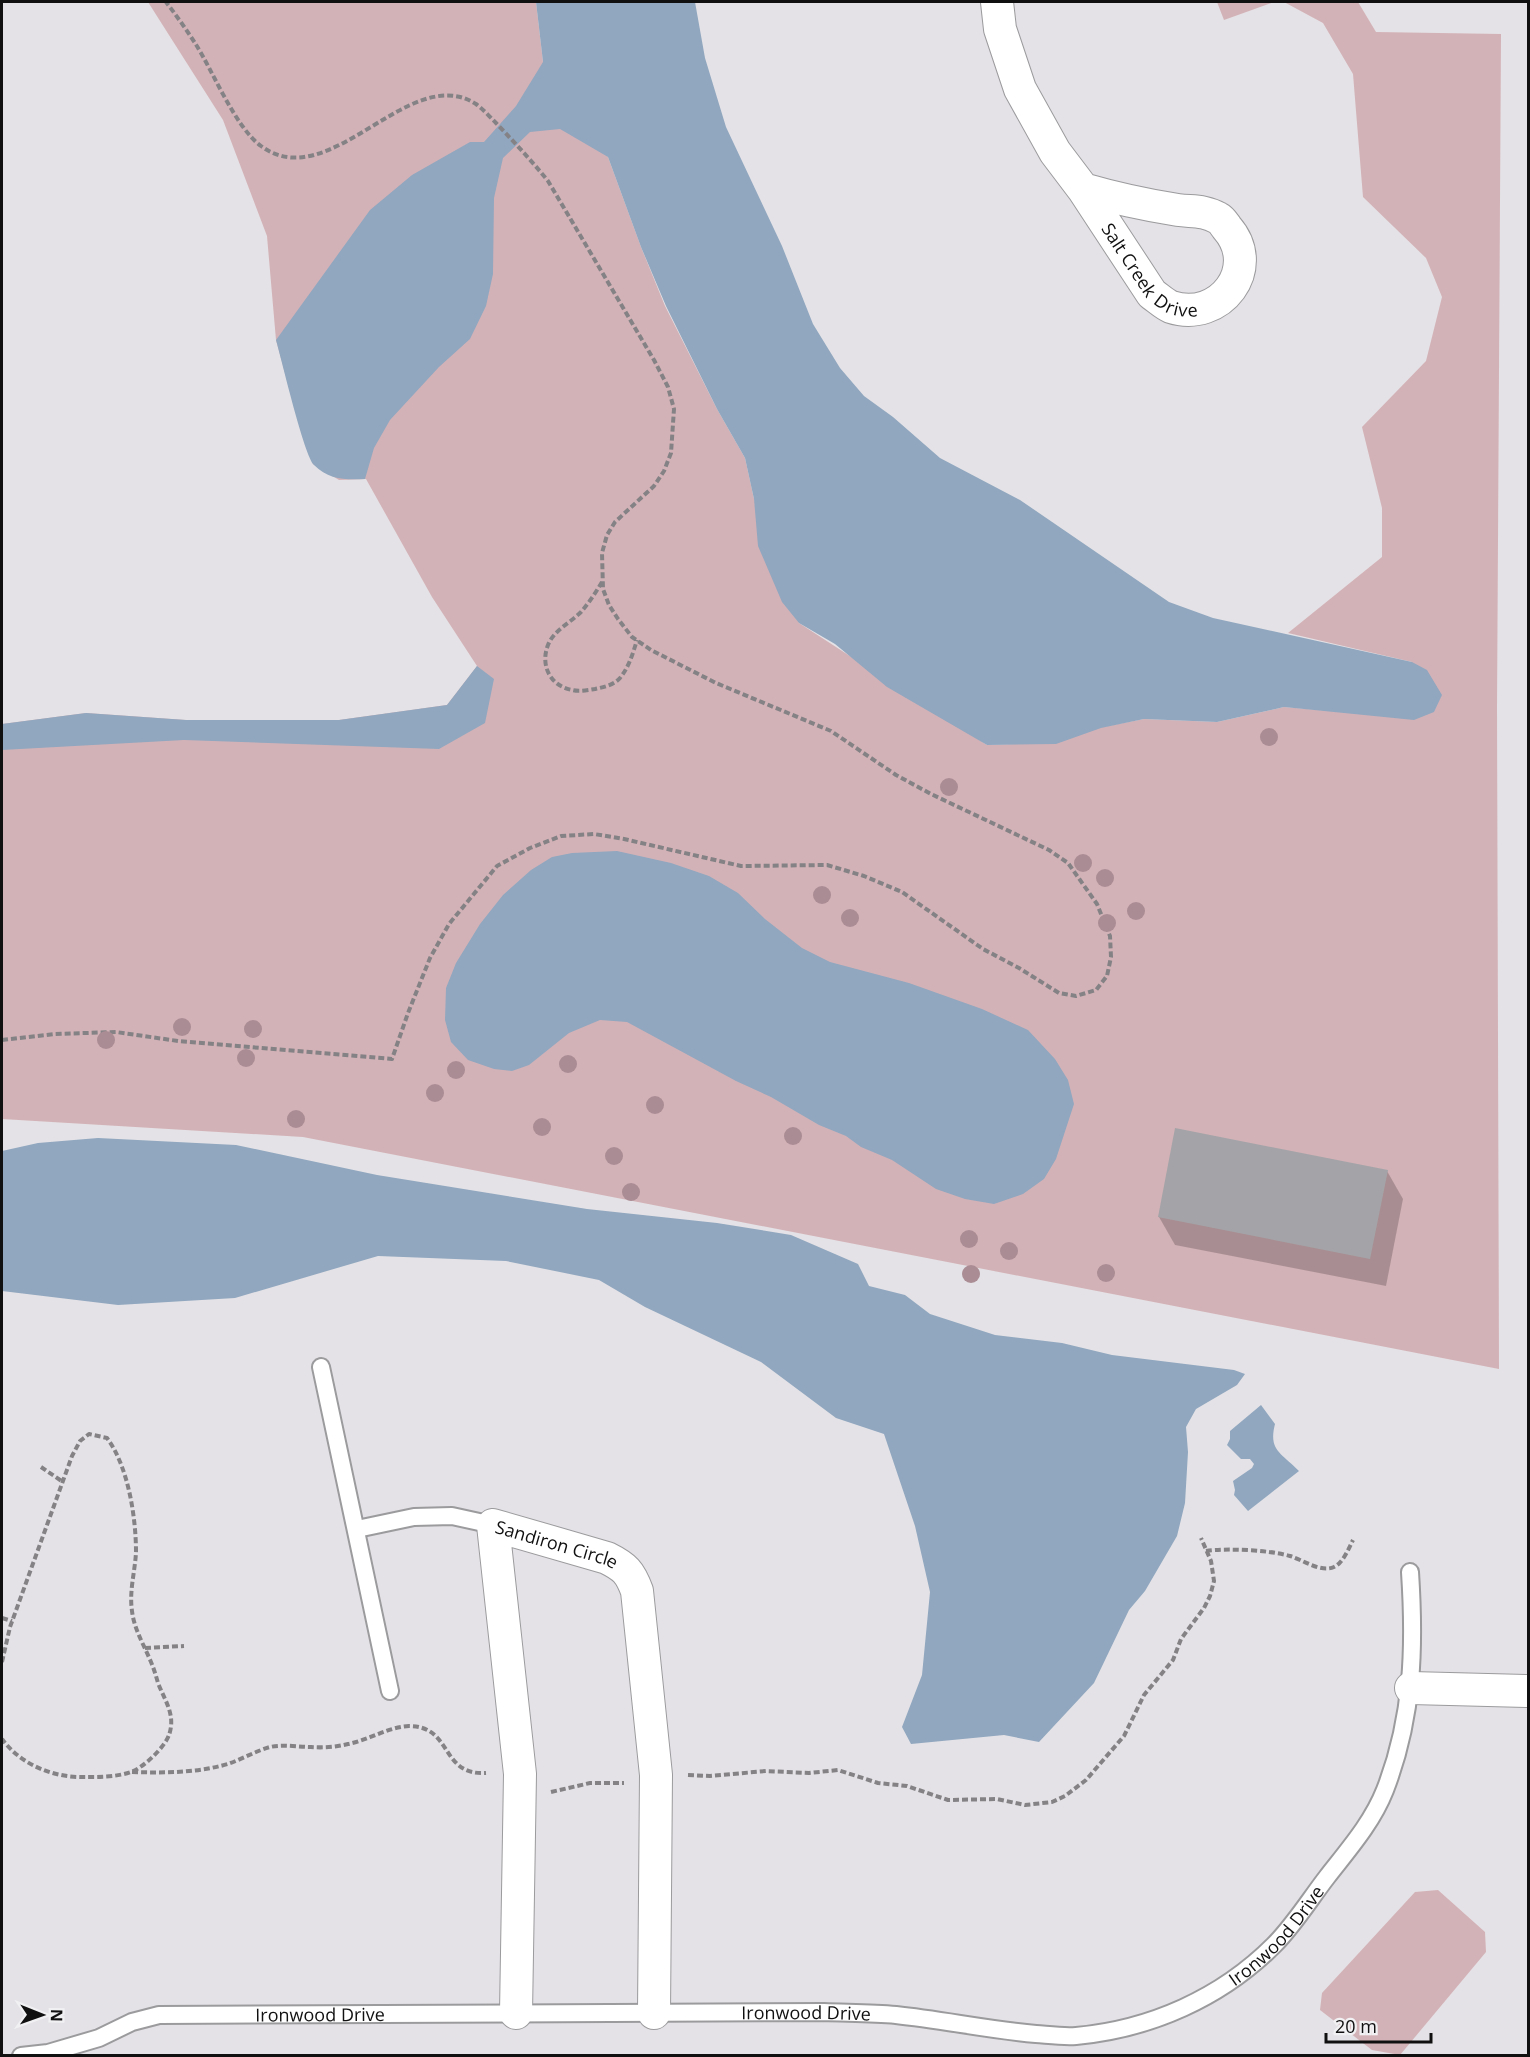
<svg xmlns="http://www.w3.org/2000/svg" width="1530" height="2057" font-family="'Open Sans',sans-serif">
<rect width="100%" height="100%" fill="#e4e2e6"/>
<path fill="#d3b2b7" d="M148,2H536L543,62L608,157L641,247L665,306L717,409L745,458L754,499L799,623L987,745L1015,744L1144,719L1217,722L1284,707L1331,711L1412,662L1288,633L1382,557V508L1362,427L1426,361L1442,297L1426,258L1363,197L1353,74L1323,23L1284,2H1358L1376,32L1501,34L1497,708L1499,1369L303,1137L2,1119V724L86,713L186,720H339L447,705L477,666L432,597L366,479L339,480L313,464L302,435L276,340L267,236L223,120Z
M1217,2H1274L1224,20Z
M1438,1890L1485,1932L1486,1952L1400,2055L1372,2050L1320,2010L1322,1993L1415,1892Z"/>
<path fill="#90a7bf" d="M536,2H695L705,58L726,127L782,246L813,324L840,368L864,396L893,417L940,458L1020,500L1169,602L1213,618L1412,662L1427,670L1442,695L1434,712L1414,720L1284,707L1217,722L1144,719L1101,728L1056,744L987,745L887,687L835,644L799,623L782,602L758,546L754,499L745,458L717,409L666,306L641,247L608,157L560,129L530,132L503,158L494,198L493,274L486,306L470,339L439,367L390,420L374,448L365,479C346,480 329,480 314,465C304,455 282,361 276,340L370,210L412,175L470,142H484L516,106L543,62Z
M477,666L494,679L485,723L439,749L184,740L2,750V724L86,713L186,720H339L447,705Z
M617,851L671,863L709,876L738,893L765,919L802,948L830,962L909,983L982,1009L1028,1030L1055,1059L1068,1080L1074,1104L1056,1159L1044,1179L1023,1194L994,1204L965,1199L936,1189L892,1160L861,1147L846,1136L819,1125L771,1097L736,1081L627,1022L600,1020L569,1033L529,1065L512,1071L494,1069L468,1060L451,1042L445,1020L446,988L456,963L480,924L503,895L531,870L552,857L572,853Z
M98,1138L236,1145L377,1175L587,1209L717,1223L791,1235L858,1264L869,1286L905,1295L930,1314L995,1335L1062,1343L1112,1355L1234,1370L1245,1374L1237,1385L1196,1409L1186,1427L1188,1452L1185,1503L1177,1536L1145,1591L1129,1610L1094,1683L1039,1742L1004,1735L911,1744L902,1727L922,1675L930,1592L915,1526L884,1434L836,1418L761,1362L645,1307L599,1280L506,1261L378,1256L235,1298L118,1305L2,1291V1151L38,1143Z
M1261,1405L1275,1424C1268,1451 1282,1453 1299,1471L1248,1511L1234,1495L1235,1490L1233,1481L1252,1468L1254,1464L1250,1459H1241L1227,1445L1230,1439V1431Z"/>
<path fill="#0003" d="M1387,1171L1403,1199L1386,1286L1175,1245L1159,1217Z"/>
<path fill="#a4a4a8" d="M1175,1128L1388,1170L1370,1259L1158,1217Z"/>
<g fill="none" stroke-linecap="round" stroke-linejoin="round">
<g stroke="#9b9a9d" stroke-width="20">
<g id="service">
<path d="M321,1367L390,1691"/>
<path d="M357,1529L414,1517L452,1516L493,1525"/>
<path id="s1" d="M21,2056L48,2053L99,2038L132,2022L159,2015L824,2012C848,2013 872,2013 896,2015C943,2020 989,2030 1036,2034C1049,2035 1063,2037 1076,2036C1151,2029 1221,1998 1274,1945C1294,1925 1310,1899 1327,1877C1348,1850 1372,1823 1385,1790C1413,1718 1415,1648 1410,1572"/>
</g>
</g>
<g stroke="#9b9a9d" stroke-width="34">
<g id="minor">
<path id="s2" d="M997,2L1000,29L1020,89L1055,152L1083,189L1152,294C1158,298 1164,304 1171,307C1220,323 1262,268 1227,228C1224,224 1222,220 1218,218C1204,210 1192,212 1178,210C1146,205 1114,198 1083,189"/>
<path d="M1411,1688L1528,1691"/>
<path id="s3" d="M516,2013L520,1774L493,1525L607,1558C625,1567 630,1572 637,1591L656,1775L654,2013"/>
</g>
</g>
<path stroke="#848285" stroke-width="4" stroke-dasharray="6 3" stroke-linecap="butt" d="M602,582C596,592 589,603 581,612C570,623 554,630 548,645C540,665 550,686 572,690C579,692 588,690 595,689C604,687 614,685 620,678C629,667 633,653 637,640
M2,1040L55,1034L116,1032L178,1041L392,1059L408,1013L430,958L449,924L497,866L530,848L561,836L594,834L624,839L741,866L827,865L864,876L902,892L983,949L1019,968L1059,993L1076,996L1096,990L1107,976L1111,957L1110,936L1097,904L1068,863L1049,850L931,794L896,775L831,731L716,683L651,650L632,637L618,619L609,605L603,589L602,553L607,535L615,522L654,486L664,471L671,453L674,409L668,387L654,360L548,181C531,160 514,142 496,123C490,117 483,109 476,104C409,61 330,197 261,146C235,127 213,71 195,43C186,29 176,15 166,2
M41,1467L63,1482
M1206,1551C1228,1548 1269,1550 1290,1556C1303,1560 1321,1573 1334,1567C1343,1563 1349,1548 1353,1540
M2,1618L12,1621
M145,1648L184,1646
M2,1662L10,1627L72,1456L80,1441L89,1434L107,1438C128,1466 136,1517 136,1552C135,1572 129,1591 132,1611C134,1629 144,1645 151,1662C154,1669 156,1676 158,1683C165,1701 176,1715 169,1735C165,1747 143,1768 131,1772C117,1777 99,1777 85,1777C54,1778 21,1765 2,1739
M132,1772C165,1773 196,1773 228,1764C242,1759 256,1751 270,1747C284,1744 298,1747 311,1747C323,1748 336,1747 348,1744C369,1740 388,1727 409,1726C453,1726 440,1776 486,1773
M688,1775L710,1776L766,1771L809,1773L838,1770L878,1783L907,1786L948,1800L997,1799L1025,1805L1052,1802L1065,1796L1086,1780L1124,1736L1144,1695L1173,1660L1181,1639L1204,1608L1210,1596L1214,1581L1211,1561L1201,1538
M551,1792L590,1783H624"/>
<use href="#service" stroke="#fff" stroke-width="16"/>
<use href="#minor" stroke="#fff" stroke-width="32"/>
</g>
<g fill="#aa8c94">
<circle cx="1269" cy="737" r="9"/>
<circle cx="949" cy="787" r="9"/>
<circle cx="1083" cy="863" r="9"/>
<circle cx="1105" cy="878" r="9"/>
<circle cx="822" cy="895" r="9"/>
<circle cx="1136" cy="911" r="9"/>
<circle cx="850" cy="918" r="9"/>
<circle cx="1107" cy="923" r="9"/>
<circle cx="182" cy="1027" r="9"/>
<circle cx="253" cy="1029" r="9"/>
<circle cx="106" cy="1040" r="9"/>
<circle cx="246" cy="1058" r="9"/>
<circle cx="568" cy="1064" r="9"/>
<circle cx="456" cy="1070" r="9"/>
<circle cx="435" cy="1093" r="9"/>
<circle cx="655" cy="1105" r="9"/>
<circle cx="296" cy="1119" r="9"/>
<circle cx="542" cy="1127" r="9"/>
<circle cx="793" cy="1136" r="9"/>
<circle cx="614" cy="1156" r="9"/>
<circle cx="631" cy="1192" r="9"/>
<circle cx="969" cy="1239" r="9"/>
<circle cx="1009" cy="1251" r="9"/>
<circle cx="1106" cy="1273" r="9"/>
<circle cx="971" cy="1274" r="9"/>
</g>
<g text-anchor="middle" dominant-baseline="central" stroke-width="6" stroke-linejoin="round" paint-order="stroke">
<g font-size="18" fill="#111011" stroke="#f1f0f3">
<text stroke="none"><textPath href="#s2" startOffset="318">Salt Creek Drive</textPath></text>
<text stroke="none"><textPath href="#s3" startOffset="556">Sandiron Circle</textPath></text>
<text stroke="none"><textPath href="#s1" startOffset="1294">Ironwood Drive</textPath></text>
<text stroke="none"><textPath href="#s1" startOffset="792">Ironwood Drive</textPath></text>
<text stroke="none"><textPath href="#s1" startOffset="306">Ironwood Drive</textPath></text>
</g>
</g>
<rect width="1530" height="2057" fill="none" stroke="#111011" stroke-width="6"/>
<g transform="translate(42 2015) rotate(91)" stroke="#f1f0f3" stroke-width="4.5" paint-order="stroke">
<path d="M0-4.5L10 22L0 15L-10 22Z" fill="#111011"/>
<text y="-9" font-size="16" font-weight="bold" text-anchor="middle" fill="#111011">N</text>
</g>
<path d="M1326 2033v9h105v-9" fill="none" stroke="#111011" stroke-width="3"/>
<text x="1335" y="2033" font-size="18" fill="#111011" stroke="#f1f0f3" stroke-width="4.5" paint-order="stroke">20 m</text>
</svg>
